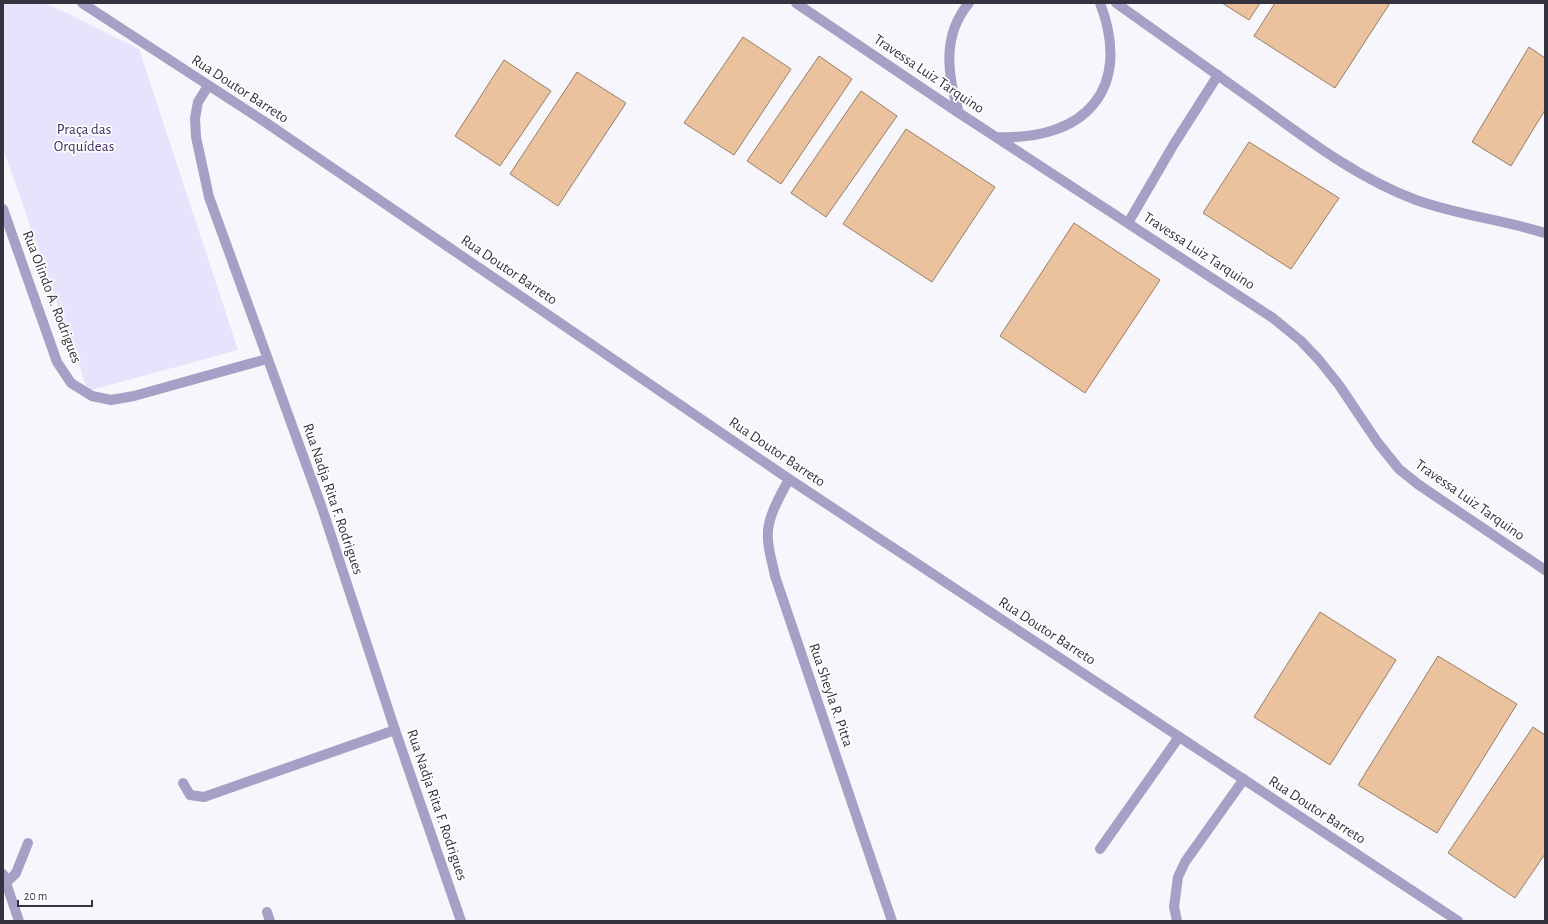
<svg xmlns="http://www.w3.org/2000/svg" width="1548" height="924" font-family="'Alegreya Sans',sans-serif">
<rect width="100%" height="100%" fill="#f7f6fd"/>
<path fill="#e8e3fd" d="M3,3H46L139,49L238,350L88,391L3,148Z"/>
<path fill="#eac29d" stroke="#997e65" d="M1222,3H1260L1249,20Z
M1275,3H1390L1335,88L1254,36Z
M743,37L791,69L734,155L684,123Z
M1529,47L1545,58V110L1511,166L1472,142Z
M819,56L852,79L781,184L747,161Z
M504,60L551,91L500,166L455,136Z
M577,72L626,103L558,206L510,174Z
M861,91L897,116L826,217L791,193Z
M906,129L995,187L932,282L843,224Z
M1249,142L1339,198L1291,269L1203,213Z
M1074,223L1160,280L1085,393L1000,336Z
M1320,612L1396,660L1330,765L1254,717Z
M1438,656L1517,704L1437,833L1358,785Z
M1533,727L1545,735V854L1515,898L1448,853Z"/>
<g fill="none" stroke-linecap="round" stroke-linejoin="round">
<path stroke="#a79fc6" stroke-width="10" d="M1128,223L1174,144L1218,75
M183,783L190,795L204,797L395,730
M1100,849L1179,737
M6,883L16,873L28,843
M267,912L270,921
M1177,921L1174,907L1178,877L1185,862L1244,779"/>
<path stroke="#a79fc6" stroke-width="10" d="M82,3L265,122L789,479L1458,921
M208,86L198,102L195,118L196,137L209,197L322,508L395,730L461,921
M3,209L57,362L71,383L92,396L111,400L134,396L267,359
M789,479C782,493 772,508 769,524C765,541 772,560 775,576L892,921
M3,874L19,921"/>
<path stroke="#a79fc6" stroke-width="10" d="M796,3L959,113L1273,318L1301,341L1319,360L1339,385L1378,443L1399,469L1419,485L1545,570
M1116,3C1162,36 1208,68 1254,101C1305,138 1357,178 1416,200C1458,215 1503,220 1545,233
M959,113C947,75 942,35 969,3
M997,137C1085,141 1133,89 1100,3"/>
</g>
<g text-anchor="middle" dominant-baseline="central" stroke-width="3.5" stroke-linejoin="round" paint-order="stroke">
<g font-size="15" fill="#363341" stroke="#fff">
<text transform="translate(929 74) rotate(34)">Travessa Luiz Tarquino</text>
<text transform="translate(240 89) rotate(33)">Rua Doutor Barreto</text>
<text transform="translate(1199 251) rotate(33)">Travessa Luiz Tarquino</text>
<text transform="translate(509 270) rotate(34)">Rua Doutor Barreto</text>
<text transform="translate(52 297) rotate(69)">Rua Olindo A. Rodrigues</text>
<text transform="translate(777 452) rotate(34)">Rua Doutor Barreto</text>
<text transform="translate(333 499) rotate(71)">Rua Nadja Rita F. Rodrigues</text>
<text transform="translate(1470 500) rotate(35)">Travessa Luiz Tarquino</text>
<text transform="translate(1047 631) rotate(33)">Rua Doutor Barreto</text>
<text transform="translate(831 695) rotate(71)">Rua Sheyla R. Pitta</text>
<text transform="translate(437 805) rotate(71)">Rua Nadja Rita F. Rodrigues</text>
<text transform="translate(1317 810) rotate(33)">Rua Doutor Barreto</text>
</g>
<g font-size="15" fill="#402f68" stroke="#fff">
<text x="84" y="129">Praça das<tspan x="84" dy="17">Orquídeas</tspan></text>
</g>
</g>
<rect width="1548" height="924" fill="none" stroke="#363341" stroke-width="8"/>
<path d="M18 900v6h74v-6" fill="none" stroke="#363341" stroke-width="2"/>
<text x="24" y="900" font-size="12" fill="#363341" stroke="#ffffff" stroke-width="3" paint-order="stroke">20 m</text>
</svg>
